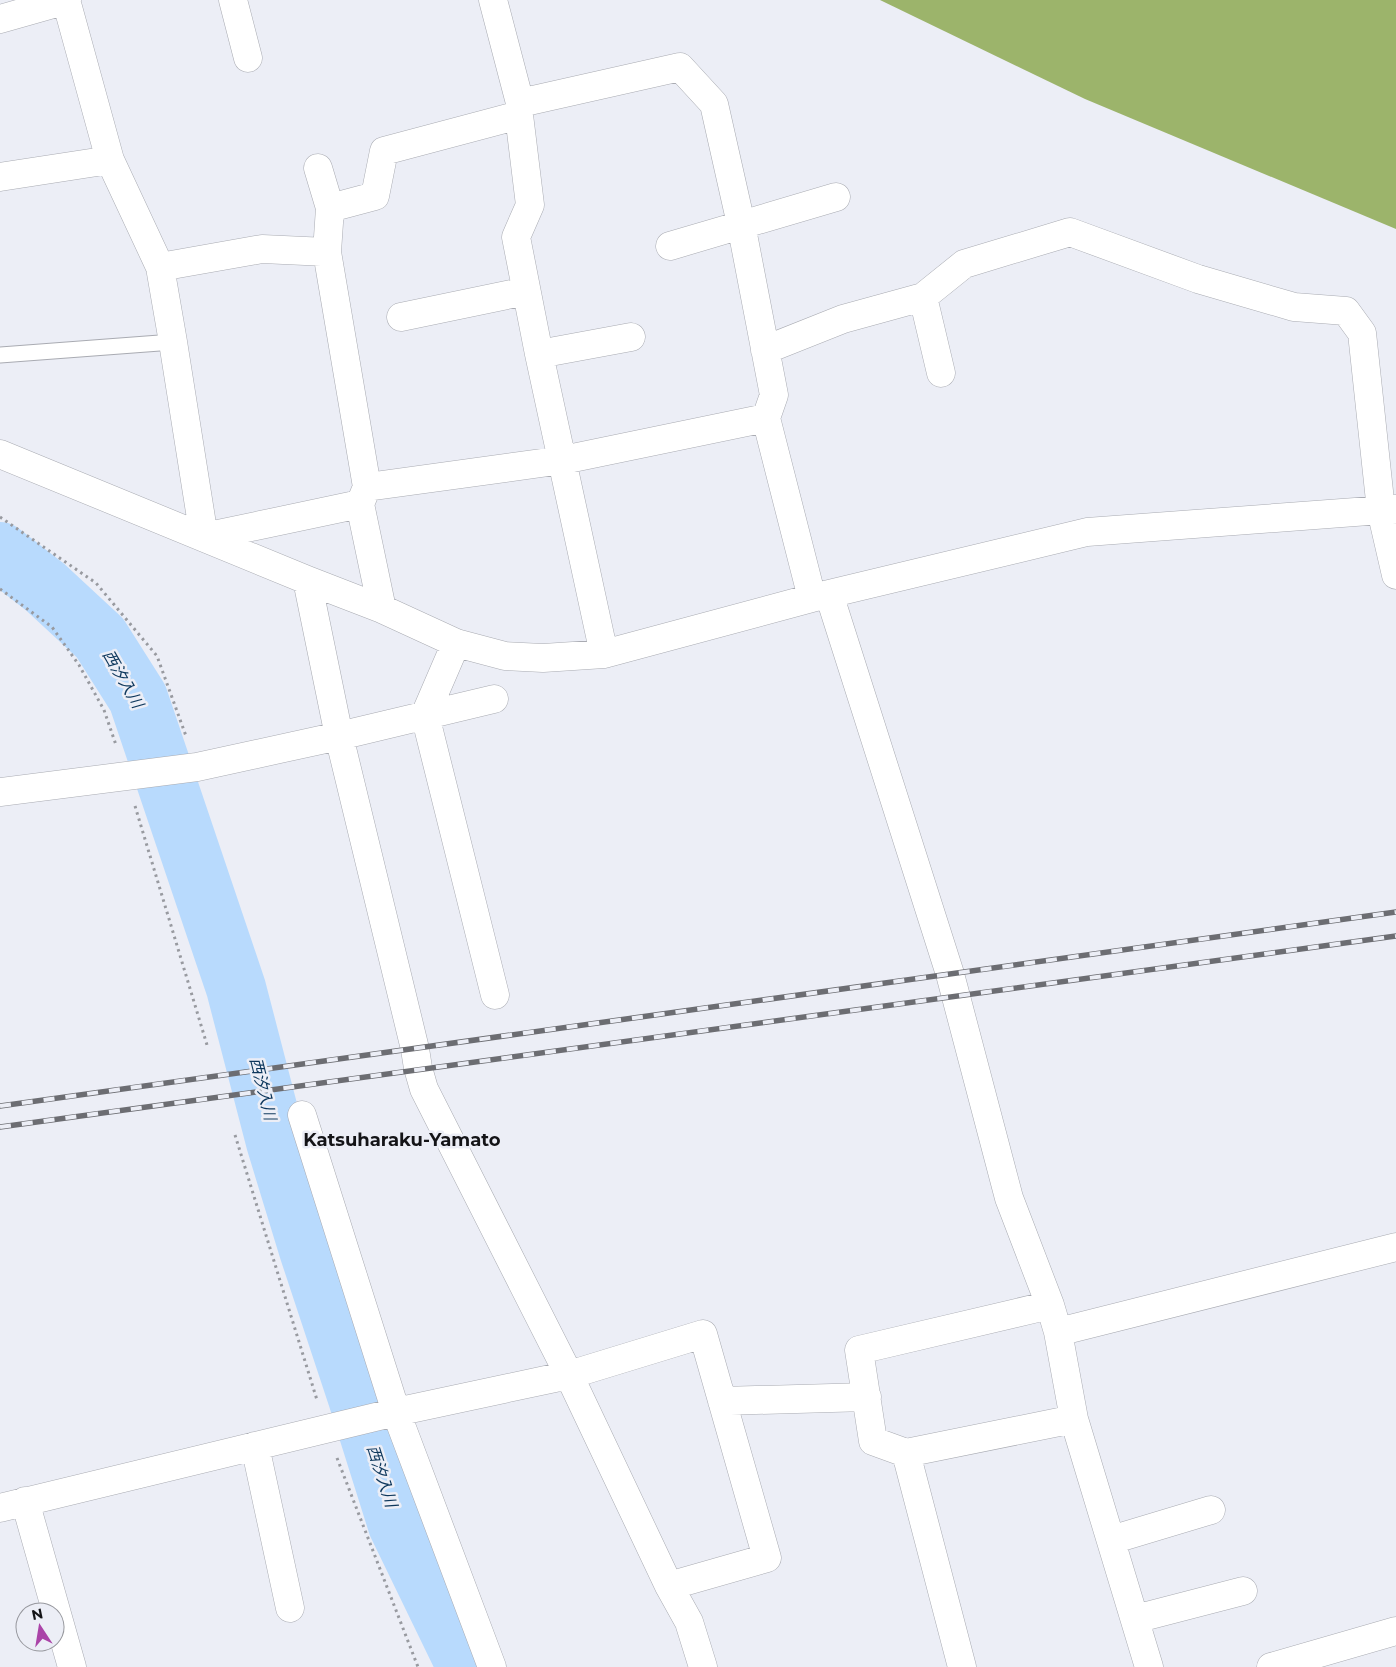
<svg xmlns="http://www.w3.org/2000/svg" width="1396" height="1667" font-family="Montserrat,'Noto Sans JP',sans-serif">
<rect width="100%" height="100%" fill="#eceef6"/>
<path fill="#9cb46b" d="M880,0H1396V229L1085,99Z"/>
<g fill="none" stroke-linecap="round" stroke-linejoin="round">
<path stroke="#b8dafd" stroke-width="60" d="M0,552L45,587L100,638L138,698L236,988L276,1142L309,1250L358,1398L398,1525L467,1667"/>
<g stroke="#a9abb2" stroke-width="17">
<path id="service" d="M0,355L173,342"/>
</g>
<g stroke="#a9abb2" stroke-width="29">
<path id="minor" d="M66,0L110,160L160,267L173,342L204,537L360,504
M233,0L248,58
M493,0L520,103L519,115L530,205L516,237L539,354L604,654
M0,19L67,0
M318,168L330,208L327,252L367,487
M0,177L110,160
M330,208L375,196L384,151L519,115
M670,246L836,197
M160,267L262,249L327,252
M923,297L941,373
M401,317L526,291
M765,350L843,319L923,297L964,264L1070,232L1198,279L1294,307L1346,311L1362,333L1381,510L1396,575
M539,354L631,337
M766,418L812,598
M0,454L307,580L382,609L456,643L505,656L543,658L604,654L812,598L1087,532L1396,509
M307,580L339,736L415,1049L418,1068L424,1089L569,1375L669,1586L689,1622L703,1667
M829,594L950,974L1009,1198L1050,1305L1058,1332L1074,1419L1149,1667
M382,609L360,504L367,487L563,460L766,418L774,395L741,224L714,104L680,67L520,103
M456,643L425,715L495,995
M0,792L197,767L339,736L494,699
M302,1115L396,1412L492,1667
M1050,1305L859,1350L873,1441L906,1453L1074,1419
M1058,1332L1396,1247
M722,1401L867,1397
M255,1446L290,1608
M906,1453L962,1667
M25,1501L72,1667
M0,1508L396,1412L569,1375L703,1334L767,1558L669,1586
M1111,1540L1211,1510
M1135,1619L1243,1591
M1271,1667L1396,1631"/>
</g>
<path stroke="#989aa0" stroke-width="3" stroke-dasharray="2.5 4" stroke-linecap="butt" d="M0,517L96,583L157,656L186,736
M0,589L52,627L79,665L104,710L116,745
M135,806L207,1045
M235,1135L317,1400
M337,1458L418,1667"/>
<use href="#service" stroke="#fff" stroke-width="15"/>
<use href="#minor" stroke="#fff" stroke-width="28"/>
<g stroke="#6c6d72" stroke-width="5.5">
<path id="rail" d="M0,1106L1396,912
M0,1127L1396,936"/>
</g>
<use href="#rail" stroke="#eceef6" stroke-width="4" stroke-dasharray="11" stroke-linecap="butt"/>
</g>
<g text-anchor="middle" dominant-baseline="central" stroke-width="5" stroke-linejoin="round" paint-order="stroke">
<g font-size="16" font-style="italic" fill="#0d375c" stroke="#eceef6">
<text transform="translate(123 679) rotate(60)">西汐入川</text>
<text transform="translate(263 1089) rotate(76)">西汐入川</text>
<text transform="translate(382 1476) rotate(72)">西汐入川</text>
</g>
<g font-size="18" font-weight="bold" fill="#141417" stroke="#eceef6">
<text x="402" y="1140">Katsuharaku-Yamato</text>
</g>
</g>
<g transform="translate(40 1627) rotate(348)"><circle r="24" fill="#eceef6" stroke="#96979d"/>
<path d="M0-4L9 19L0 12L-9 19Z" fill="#aa44a8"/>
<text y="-8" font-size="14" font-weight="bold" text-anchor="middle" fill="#141417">N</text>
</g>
</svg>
